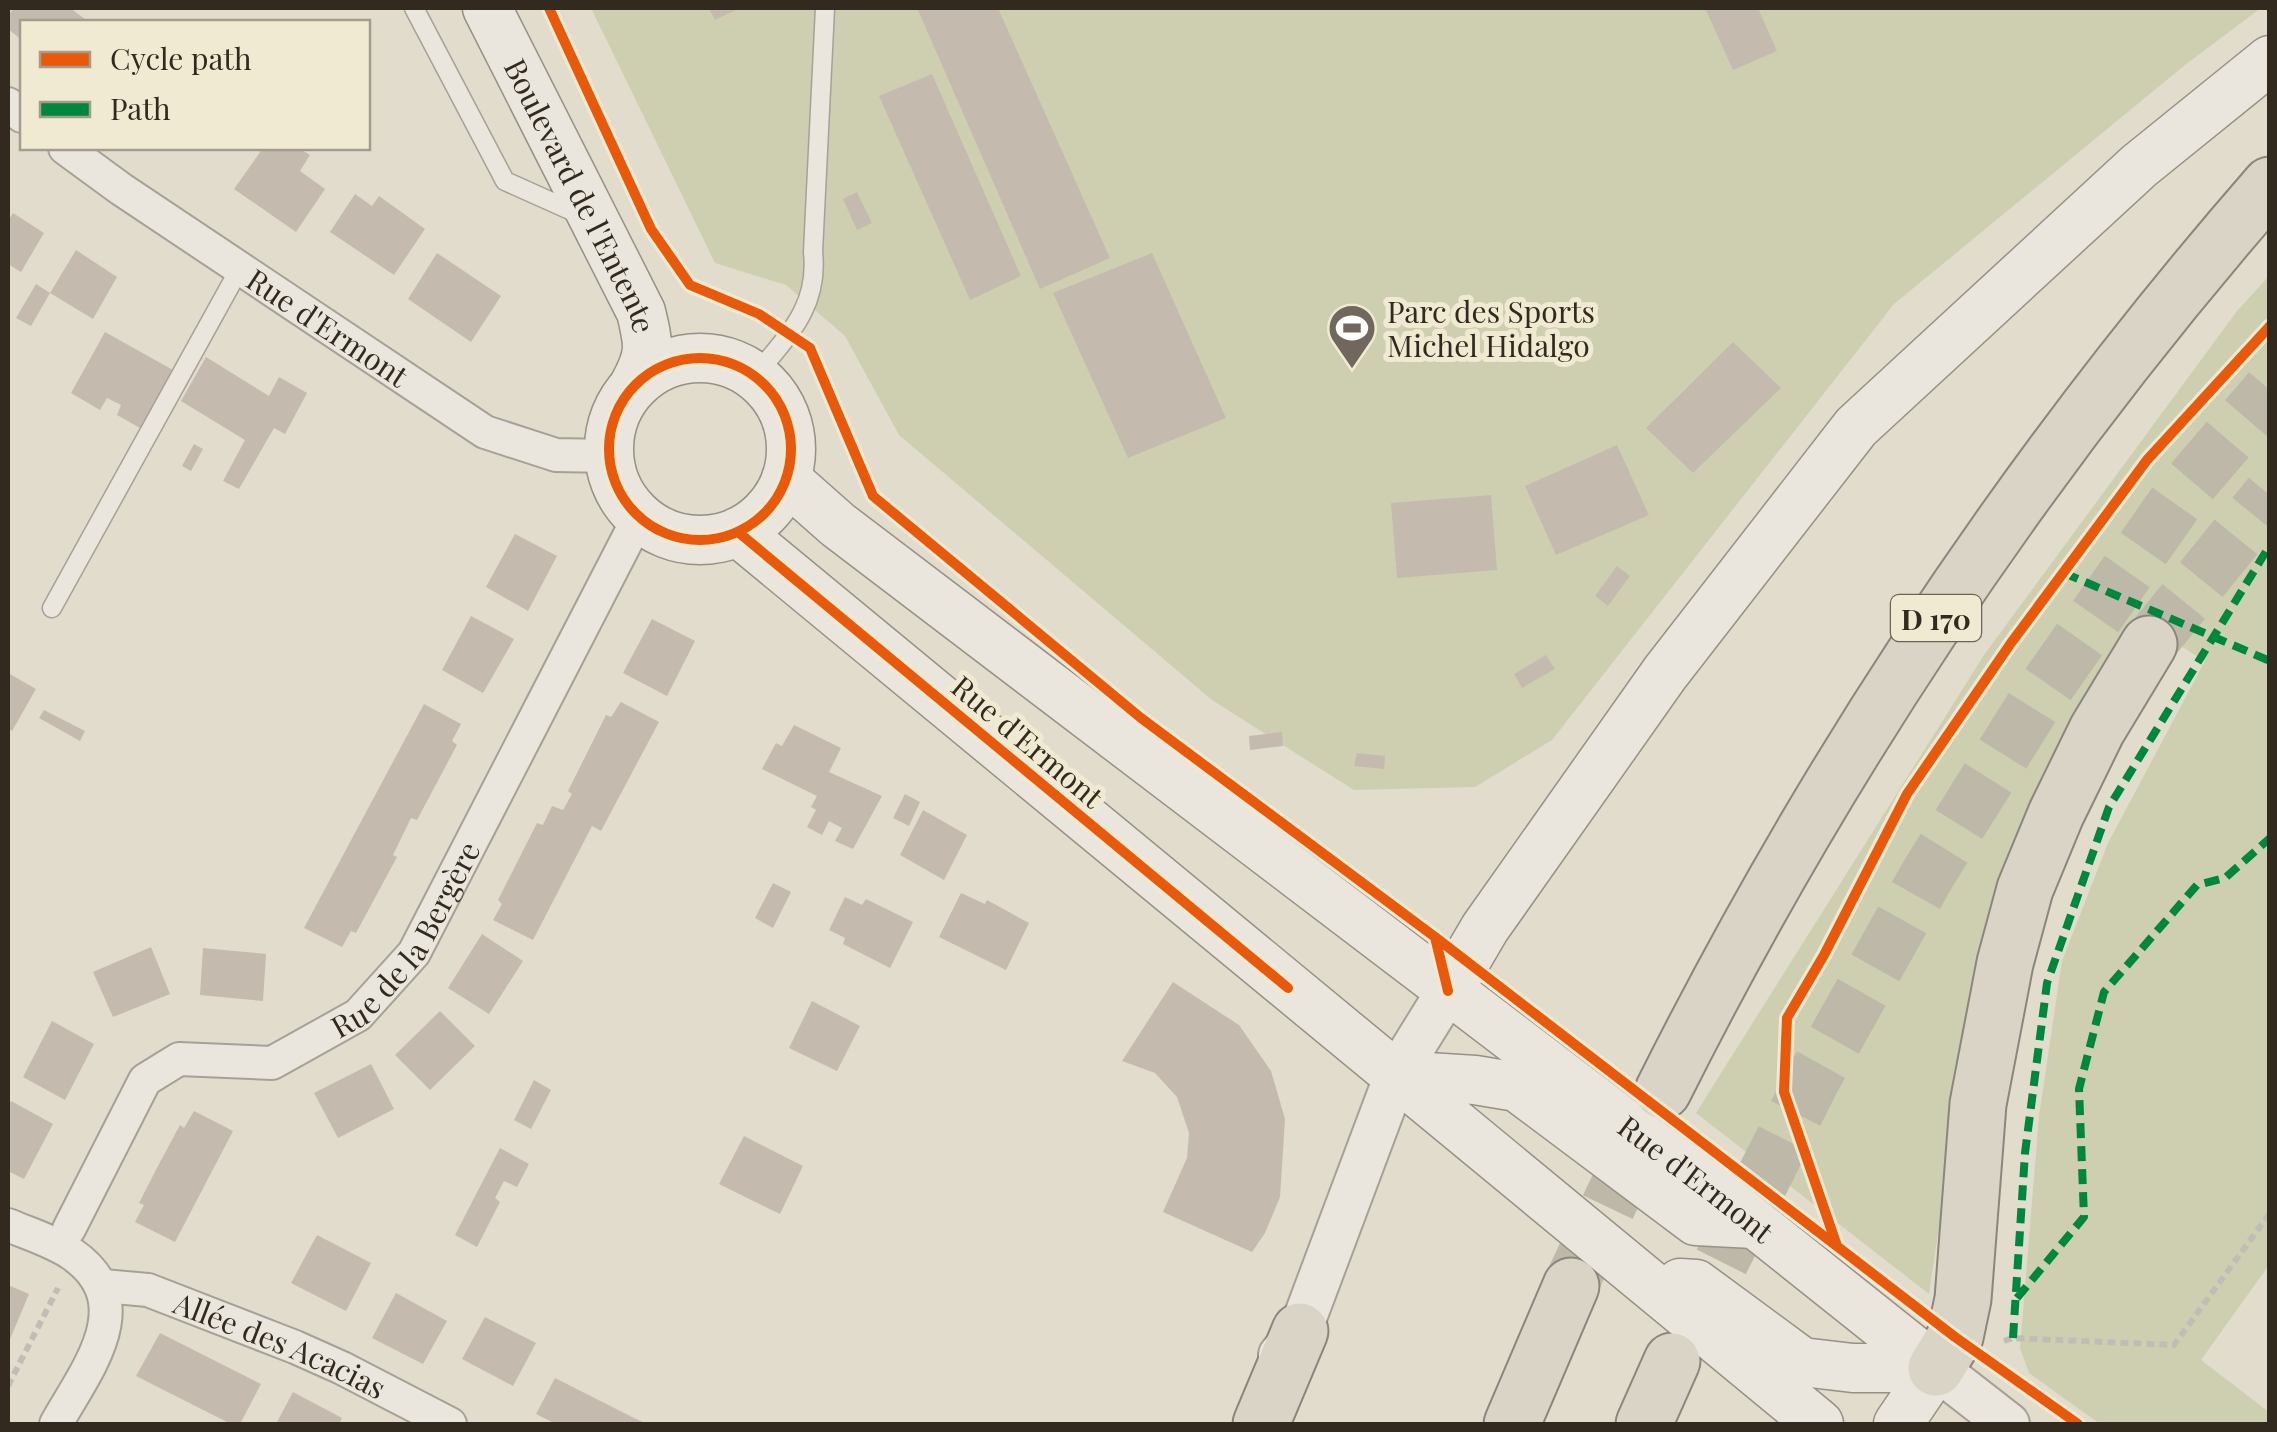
<svg xmlns="http://www.w3.org/2000/svg" width="2277" height="1432" font-family="'Playfair Display',serif">
<rect width="100%" height="100%" fill="#e1dccc"/>
<path fill="#cecfb0" d="M591,8H2261L2185,65L1894,304L1552,740L1475,787L1354,790L1212,700L899,435L845,336L786,285L715,263Z
M2269,276V1265L2201,1360L2269,1412V1424H2100L2029,1373L2020,1348L2039,1116L2062,961L2108,843L2205,661L2156,631L1973,998L1929,1294L1696,1113L1984,655L2237,311Z"/>
<path fill="#c4bbae" d="M14,8H70L89,22H22V40L8,29V16Z
M709,8H740L715,20Z
M917,8H998L1110,258L1040,289Z
M1705,8H1758L1777,51L1733,70Z
M932,74L1021,276L970,300L879,96Z
M263,148H298L310,155L300,171L325,189L296,232L234,189Z
M857,192L872,223L857,230L843,199Z
M355,194L372,206L379,196L425,229L394,275L330,232Z
M13,213L44,233L21,272L8,264V221Z
M76,250L117,277L93,319L50,293Z
M437,253L501,296L471,342L408,299Z
M1152,253L1226,418L1128,458L1053,293Z
M36,284L50,293L31,326L16,318Z
M105,332L173,370L140,428L117,415L121,405L107,398L100,410L71,393Z
M1733,342L1781,388L1693,473L1646,428Z
M206,357L269,396L279,377L307,393L285,434L274,428L239,489L223,481L245,440L181,401Z
M194,444L203,449L191,471L182,466Z
M1617,445L1649,515L1556,555L1525,486Z
M1491,495L1497,570L1397,578L1391,503Z
M515,534L557,556L528,611L486,587Z
M1617,566L1630,576L1608,606L1595,596Z
M471,616L514,639L483,693L442,670Z
M652,619L695,641L667,696L623,673Z
M1546,655L1555,669L1522,688L1514,674Z
M8,673L36,689L12,731L8,728Z
M621,702L659,722L601,831L592,826L533,940L493,920L502,904L498,900L537,823L543,825L552,806L563,810L572,794L568,791L606,715L611,717Z
M424,704L461,724L452,741L457,745L417,820L411,818L393,855L397,857L356,933L351,931L342,947L304,928Z
M44,710L85,731L80,741L39,718Z
M794,725L841,748L829,772L882,796L853,849L835,841L842,828L829,821L822,835L807,827L816,810L811,807L817,796L762,769L776,743L782,746Z
M1282,732L1283,746L1250,750L1249,736Z
M1357,753L1385,756L1384,769L1354,766Z
M905,794L920,802L909,826L893,818Z
M923,810L967,835L944,880L900,855Z
M773,883L791,892L773,928L755,918Z
M961,893L985,904L987,900L1029,923L1006,970L939,937Z
M845,897L862,905L866,899L913,922L890,968L843,944L845,938L829,930Z
M482,934L523,961L489,1014L448,988Z
M151,947L170,994L113,1017L93,972Z
M203,948L266,954L263,1001L200,995Z
M1173,982L1239,1025L1271,1071L1285,1119L1280,1197L1265,1233L1252,1252L1163,1212L1187,1158L1189,1133L1177,1097L1155,1073L1122,1061Z
M812,1001L860,1026L837,1071L789,1048Z
M440,1011L475,1046L430,1090L395,1055Z
M52,1021L94,1044L65,1100L23,1077Z
M371,1064L394,1109L338,1138L314,1093Z
M534,1080L551,1090L531,1129L514,1120Z
M11,1101L53,1124L24,1179L8,1171V1107Z
M194,1111L233,1131L175,1242L135,1222L144,1205L139,1203L159,1164L180,1125L184,1128Z
M744,1136L803,1166L780,1214L719,1184Z
M500,1148L529,1164L517,1187L504,1181L495,1198L500,1202L477,1247L455,1235Z
M317,1235L371,1263L346,1311L291,1283Z
M8,1285L29,1294L8,1344Z
M396,1293L447,1321L423,1364L372,1338Z
M485,1317L536,1343L513,1386L462,1359Z
M160,1333L261,1384L240,1424H231L136,1376Z
M555,1378L632,1417L647,1424H556L536,1414Z
M293,1392L342,1418L339,1424H276Z"/>
<g fill="none" stroke-linecap="round" stroke-linejoin="round">
<path stroke="#beb8a9" stroke-width="55" stroke-dasharray="55 28" stroke-linecap="butt" d="M2149,644L2270,495
M1572,1282L1647,1125
M1684,1336L1813,1079L1928,874L2033,706L2182,493L2270,390"/>
<g stroke="#a6a196" stroke-width="21">
<path id="service" d="M414,8L505,181L581,215
M755,376C788,335 819,307 813,252L825,8
M52,608L240,268"/>
</g>
<g stroke="#a6a196" stroke-width="36">
<g id="minor">
<path d="M8,104L22,116"/>
<path id="s1" d="M65,148L121,189L485,432L556,455L608,456"/>
<path d="M8,1225C29,1234 53,1241 72,1254C142,1303 86,1370 56,1424"/>
<path id="s2" d="M69,1229L145,1080L179,1059L272,1063L358,1015L414,953L639,517"/>
<path id="s3" d="M103,1286L148,1290L295,1347L342,1368L450,1424"/>
</g>
</g>
<g stroke="#a6a196" stroke-width="46">
<path id="tertiary" d="M1280,1355L1300,1331L1396,1075L1448,991
M1936,1368L2008,1424"/>
</g>
<g stroke="#969085" stroke-width="51">
<g id="secondary">
<path id="s4" d="M487,8L641,312C649,345 651,354 634,385"/>
<circle cx="700" cy="449" r="91"/>
<path id="s5" d="M786,479L838,525L1719,1195L1936,1368"/>
<path d="M738,532L1819,1424"/>
<path d="M1448,991L1485,928L1665,673L1856,427L2139,166L2270,60"/>
<path d="M1396,1075L1475,1080L1517,1087L1696,1221L1754,1224"/>
<path d="M1680,1283L1696,1284L1802,1362L1853,1368H1936"/>
<path d="M1898,1424L1936,1368"/>
</g>
</g>
<g stroke="#8b867c" stroke-width="59">
<path id="trunk" d="M1663,1091C1826,765 2030,460 2270,185
M1936,1368L1955,1337L1963,1299L1978,1104L2005,963L2025,889L2056,814L2097,730L2149,644
M1261,1424L1300,1331
M1512,1424L1571,1286
M1644,1424L1672,1361"/>
</g>
<path stroke="#c2bdb4" stroke-width="6" stroke-dasharray="8 5" stroke-linecap="butt" d="M2004,1341L2013,1338L2174,1345L2270,1213
M8,1386L58,1288"/>
<use href="#service" stroke="#eae6dd" stroke-width="18"/>
<use href="#minor" stroke="#eae6dd" stroke-width="32"/>
<use href="#tertiary" stroke="#eae6dd" stroke-width="42"/>
<use href="#secondary" stroke="#eae6dd" stroke-width="48"/>
<use href="#trunk" stroke="#dad4c6" stroke-width="55"/>
<path stroke="#00873e" stroke-width="8" stroke-dasharray="15 8" stroke-linecap="butt" d="M2064,573L2270,661
M2017,1298L2084,1217L2079,1089L2104,992L2197,885L2225,878L2270,838
M2013,1338L2025,1153L2047,983L2109,807L2270,545"/>
<g stroke="#f1ead3" stroke-width="16">
<path id="cycleway" d="M549,8L651,229L690,285L759,314L810,348L873,496L1141,718L1435,937L1448,991
M609 449a91 91 0 1 1 182 0a91 91 0 1 1-182 0Z
M738,532L1288,988
M1435,937L1955,1337L2078,1424
M1837,1246L1784,1092L1787,1018L1824,955L1907,794L2011,643L2147,460L2270,326"/>
</g>
<use href="#cycleway" stroke="#e8590c" stroke-width="10"/>
</g>
<defs>
<g id="stadium-pin" transform="scale(2.5)"><path d="M0 17L-7.5 6A9.5 9.5 0 1 1 7.5 6Z" fill="#70685c" stroke="#f1ead3"/><path d="M0-5a6.5 5 0 1 0 0 10a6.5 5 0 1 0 0-10ZM-3.5-1.8h7v3.6h-7Z" fill="#fff"/></g>
</defs>
<g fill-rule="evenodd">
<use href="#stadium-pin" x="1352" y="328"/>
</g>
<g text-anchor="middle" dominant-baseline="central" stroke-width="10" stroke-linejoin="round" paint-order="stroke">
<rect fill="#f1ead3" stroke="#6c6455" stroke-width="2.5" x="1891" y="595" width="90" height="46" rx="8"/>
<g font-size="28" font-weight="bold" fill="#332a1f">
<text x="1936" y="618">D 170</text>
</g>
<g font-size="30" fill="#332a1f" stroke="#f1ead3">
<text stroke="none"><textPath href="#s4" startOffset="210">Boulevard de l'Entente</textPath></text>
<text stroke="none"><textPath href="#s1" startOffset="318">Rue d'Ermont</textPath></text>
<text transform="translate(1028 741) rotate(40)">Rue d'Ermont</text>
<text stroke="none"><textPath href="#s2" startOffset="488">Rue de la Bergère</textPath></text>
<text stroke="none"><textPath href="#s5" startOffset="1148">Rue d'Ermont</textPath></text>
<text stroke="none"><textPath href="#s3" startOffset="188">Allée des Acacias</textPath></text>
</g>
<g font-size="30" fill="#332a1f" stroke="#f1ead3" text-anchor="start">
<text x="1387" y="311">Parc des Sports<tspan x="1387" dy="34">Michel Hidalgo</tspan></text>
</g>
</g>
<rect width="2277" height="1432" fill="none" stroke="#332a1f" stroke-width="20"/>
<rect x="20" y="20" width="350" height="130" fill="#f1ead3" stroke="#a59d8b" stroke-width="2.5"/>
<rect x="40" y="52" width="50" height="15" fill="#e8590c" stroke="#a59d8b" stroke-width="2.5"/>
<text x="110" y="70" font-size="30" fill="#332a1f">Cycle path</text>
<rect x="40" y="102" width="50" height="15" fill="#00873e" stroke="#a59d8b" stroke-width="2.5"/>
<text x="110" y="120" font-size="30" fill="#332a1f">Path</text>
</svg>
